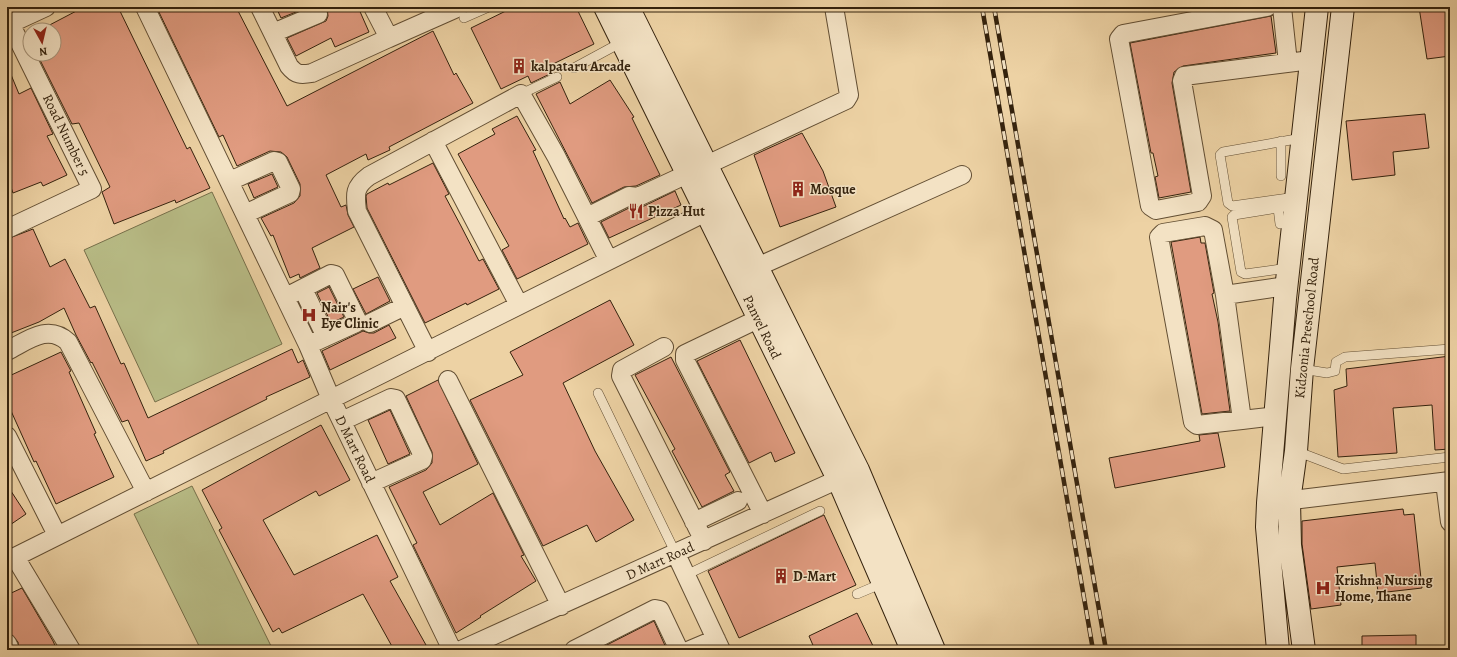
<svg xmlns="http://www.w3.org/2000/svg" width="1457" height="657" font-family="Alegreya,serif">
<rect width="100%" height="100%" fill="#edd2a4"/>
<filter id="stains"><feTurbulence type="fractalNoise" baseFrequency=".005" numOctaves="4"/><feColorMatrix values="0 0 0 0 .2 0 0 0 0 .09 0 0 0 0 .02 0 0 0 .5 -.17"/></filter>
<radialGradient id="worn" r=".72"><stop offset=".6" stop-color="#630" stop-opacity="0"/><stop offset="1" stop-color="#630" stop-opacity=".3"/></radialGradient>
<path fill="#b8bc86" stroke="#766f4a" d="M212,192L282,344L155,402L84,250Z
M192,486L273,650H201L134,514Z"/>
<path fill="#e09b80" stroke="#34220d" d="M84,7H118L187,149L190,147L210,188L176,203L175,200L114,224L102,192L110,187L79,123L72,124L37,54H54V30H40Z
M159,7H236L287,106L433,31L454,75L456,73L473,103L389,147L390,150L368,160L366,154L326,175L341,207L346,205L348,215L354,227L312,248L320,268L300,278L299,274L290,278L273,235L271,236L261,218L294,203L300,196V184L287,157L281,152L270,151L237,166L223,135L219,137L157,8Z
M276,7H306V8L281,18Z
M327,7H358L369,32L335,47L331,38L296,56L287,38L326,21L328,16Z
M514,7H576L594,44L551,65L554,72L531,83L528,76L501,89L471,28Z
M1419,7H1450V56L1427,59Z
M1271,16L1276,53L1183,66L1174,72L1172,83L1191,192L1159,198L1155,177L1158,176L1153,153H1151L1130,43Z
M7,65L19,94L31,88L53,134L47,136L67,175L43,186L41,182L13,193L7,176Z
M610,80L634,117L632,118L660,175L636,186L624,187L592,203L536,94L560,82L570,104Z
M1425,114L1429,148L1393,152L1395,175L1352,180L1346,121Z
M517,116L536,150L533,151L564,219L565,218L570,227L578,223L588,244L517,279L502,250L509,246L458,154L495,134L492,129Z
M802,133L823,171L836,207L780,227L754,155Z
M433,163L449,194L445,196L461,226L479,261L483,259L499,289L467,305L466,303L425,323L367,208L366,196L367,194L388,183L389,185Z
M272,174L278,187L254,198L248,184Z
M675,191L681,205L609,238L601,222L631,207H642Z
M33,229L50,267L65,259L90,308L95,306L121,364L124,363L148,418L292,349L298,363L303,360L310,377L266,397L267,399L163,451L164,453L146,461L128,420L122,422L92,362L91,363L76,335L64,308L39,322L11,333L7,321V239Z
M1200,237L1201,243H1205L1214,293L1212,294L1218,322L1230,411L1202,414L1171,242Z
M378,277L390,301L366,314L353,289Z
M329,287L344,317L331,323L317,293Z
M610,300L634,345L563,383L595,451L634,520L596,542L587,525L543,546L470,400L523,375L510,352Z
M389,325L396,338L330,370L322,351L363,331L369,333H374Z
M740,340L795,453L775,462L771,452L749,463L697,361Z
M61,352L71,371L69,372L96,433L94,434L114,477L56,504L36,461L34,462L7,402V377Z
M1450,356V449L1435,450L1432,405L1393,408L1397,453L1338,457L1334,390L1347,386L1346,369Z
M671,357L730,472L725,475L734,491L702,507L672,451L675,449L635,375Z
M438,380L478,464L423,492L440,525L493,493L524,555L521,556L536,581L480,616L481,617L456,633L413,545L417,543L389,487L426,470L432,463V452L406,396Z
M390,410L410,454L388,464L368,420Z
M321,425L350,480L319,496L316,491L263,520L294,575L377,535L398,577L390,581L426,645L417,650H394L363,594L282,633L279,628L273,632L219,530L222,528L202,490Z
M1218,433L1225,467L1115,488L1109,458L1200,441L1199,435Z
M7,485L26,514L7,527Z
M1403,509L1404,515L1414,514L1422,588L1378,593L1375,563L1337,567L1341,605L1311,609L1302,544V521Z
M824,515L856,585L739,638L708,571Z
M22,588L53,641L57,650H19L18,642L11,634L7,624V595Z
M857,613L875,650H815L809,636Z
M654,621L667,650H597Z
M1416,635V650H1362V636Z"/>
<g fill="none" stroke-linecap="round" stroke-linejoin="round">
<g stroke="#624e33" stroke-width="10">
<path id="lane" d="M464,18L489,7
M574,68L622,42
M521,94L557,77
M1281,141V176
M1296,197L1232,206L1228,203L1220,155L1223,152L1302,138
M1278,208L1280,224
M1288,268L1245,274L1241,272L1232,217L1234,215L1296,205
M1302,369L1327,373L1335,371L1336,362L1345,357L1450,349
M598,393L676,554
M1296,451L1343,469L1450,457
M686,575L820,511
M857,594L883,583"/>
</g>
<g stroke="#624e33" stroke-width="20">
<path id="street" d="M145,7L308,345L331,399L452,650
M260,7L289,66C296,75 301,75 312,73L389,38L373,7
M1267,7L1123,34L1119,39L1150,206L1156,210L1198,202L1202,196L1182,81L1184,76L1311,60
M1282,7L1288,63
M7,25L46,7
M273,33L318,14L316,7
M389,38L459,7
M433,141L519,305
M230,181L274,161L278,162L291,189L290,193L245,214
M587,217L629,196L638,197L846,100L849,95L834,7
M1205,226L1213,230L1225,295L1242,420L1197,425L1193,422L1159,237L1163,233Z
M7,229L92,189L10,23
M757,267L962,175
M303,289L326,337
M1225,295L1287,286
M286,297L331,274L335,275L357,320L356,323L308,345
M758,319L685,354V360L763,514
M370,323L405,306
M664,347L622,370L621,376L704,541
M7,351C27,341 48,323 68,342L146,492
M428,352L357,211C355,194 354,187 369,176L521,94L556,156L608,259
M448,380L561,606
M1242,420L1276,416
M342,421L391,398L396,399L423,456L422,460L371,483
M7,436L57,535
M1445,482L1450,522
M1276,502L1450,481
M694,522L738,501
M676,554L721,650
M15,557L71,650
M7,561L718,206
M7,643L9,647L7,650
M461,650L850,474
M574,650L655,609L660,610L679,650
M690,650L716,639"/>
</g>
<g stroke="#34220d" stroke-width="24">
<path id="secondary" d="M605,7L838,479L912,650
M628,7L858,470L934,650
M1278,650L1267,527L1268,503L1285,299L1317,7
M1304,650L1290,545L1289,501L1296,451L1302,369L1343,7"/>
</g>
<use href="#lane" stroke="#f3e2c4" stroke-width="9"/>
<use href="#street" stroke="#f3e2c4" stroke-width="18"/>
<use href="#secondary" stroke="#f3e2c4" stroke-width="22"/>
<g stroke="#34220d" stroke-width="4.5">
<path id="rail" d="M982,7L1093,650
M994,7L1106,650"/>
</g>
<use href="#rail" stroke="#f3e2c4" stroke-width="3" stroke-dasharray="9" stroke-linecap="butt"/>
</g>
<defs>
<g id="building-bare" transform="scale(1.2)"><path d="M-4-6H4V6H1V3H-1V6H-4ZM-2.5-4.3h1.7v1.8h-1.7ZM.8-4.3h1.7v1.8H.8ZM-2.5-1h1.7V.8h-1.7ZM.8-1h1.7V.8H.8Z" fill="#8f2418" stroke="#f3e2c4" stroke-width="2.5" paint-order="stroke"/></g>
<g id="restaurant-bare" transform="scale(1.2)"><path d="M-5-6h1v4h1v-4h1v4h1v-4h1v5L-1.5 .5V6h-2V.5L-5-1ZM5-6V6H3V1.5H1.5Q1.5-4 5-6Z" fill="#8f2418" stroke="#f3e2c4" stroke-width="2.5" paint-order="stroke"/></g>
<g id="hospital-bare" transform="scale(1.2)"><path d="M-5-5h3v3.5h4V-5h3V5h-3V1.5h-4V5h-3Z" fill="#8f2418" stroke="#f3e2c4" stroke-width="2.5" paint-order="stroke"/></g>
</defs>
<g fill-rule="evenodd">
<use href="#building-bare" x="519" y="66"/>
<use href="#building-bare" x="798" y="189"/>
<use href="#restaurant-bare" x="636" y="211"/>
<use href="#hospital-bare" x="309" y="315"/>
<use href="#building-bare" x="781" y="576"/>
<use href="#hospital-bare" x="1323" y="588"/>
</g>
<g text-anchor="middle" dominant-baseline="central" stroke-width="3" stroke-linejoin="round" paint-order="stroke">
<g font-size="14" font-weight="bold" fill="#34220d" stroke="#f3e2c4" text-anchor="start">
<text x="531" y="66">kalpataru Arcade</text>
<text x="810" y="189">Mosque</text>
<text x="648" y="211">Pizza Hut</text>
<text x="321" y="307">Nair's<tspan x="321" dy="16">Eye Clinic</tspan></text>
<text x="793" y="576">D-Mart</text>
<text x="1335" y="580">Krishna Nursing<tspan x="1335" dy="16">Home, Thane</tspan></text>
</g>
<g font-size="14" fill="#34220d" stroke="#f3e2c4">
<text transform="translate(66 135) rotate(64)">Road Number 5</text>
<text transform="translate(762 327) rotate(64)">Panvel Road</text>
<text transform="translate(1307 328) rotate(-84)">Kidzonia Preschool Road</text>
<text transform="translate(355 449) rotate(64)">D Mart Road</text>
<text transform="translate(660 561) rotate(-24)">D Mart Road</text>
</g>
</g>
<rect width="1457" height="657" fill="none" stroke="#edd2a4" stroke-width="24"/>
<rect x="8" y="8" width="1441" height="641" fill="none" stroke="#34220d" stroke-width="2"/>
<rect x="12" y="12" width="1433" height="633" fill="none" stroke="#34220d"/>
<g transform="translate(42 42) rotate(172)"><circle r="19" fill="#f3e2c4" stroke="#a7957b"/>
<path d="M0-3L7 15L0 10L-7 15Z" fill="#8f2418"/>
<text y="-6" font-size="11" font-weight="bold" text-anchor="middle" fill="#34220d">N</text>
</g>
<rect width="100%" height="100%" filter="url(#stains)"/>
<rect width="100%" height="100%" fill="url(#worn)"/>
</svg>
